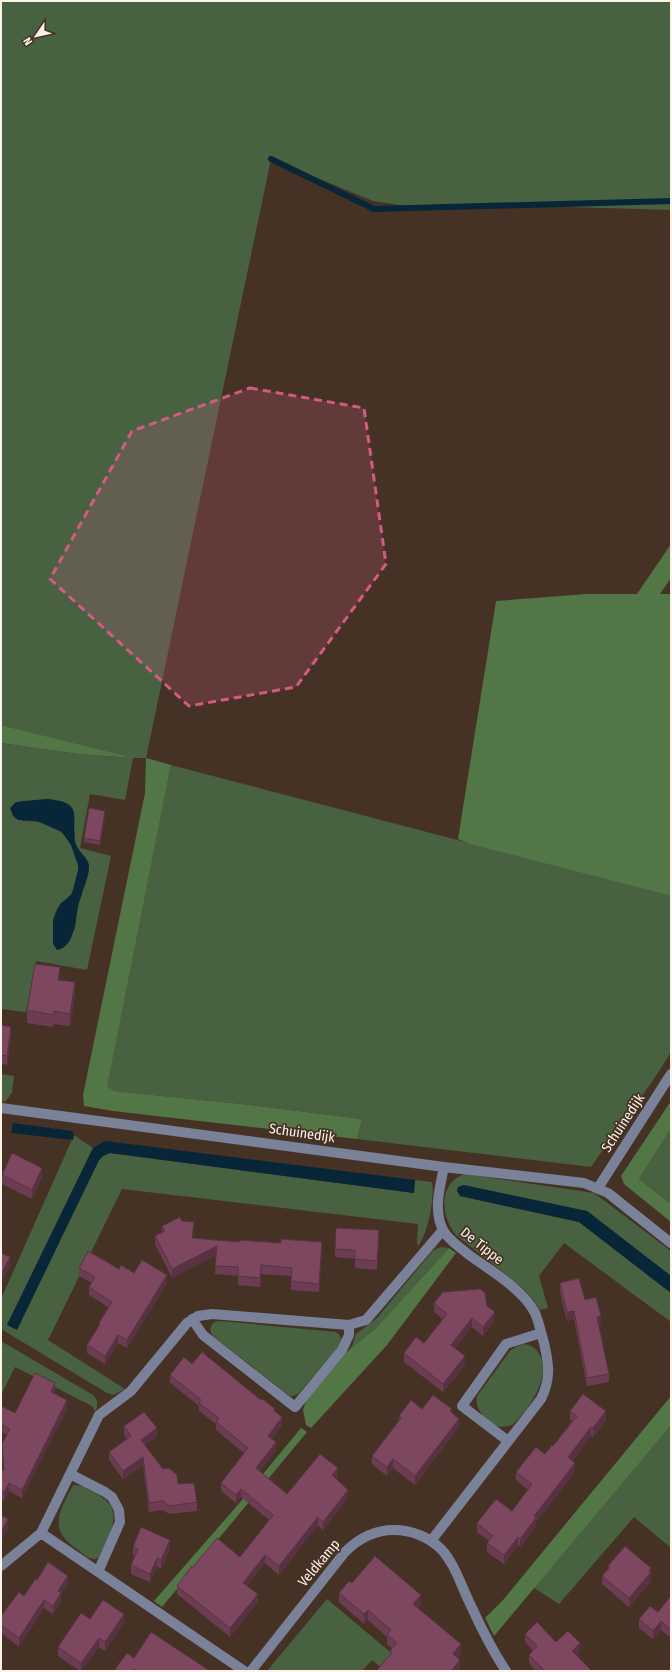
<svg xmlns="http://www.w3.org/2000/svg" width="672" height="1672" font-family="'Fira Sans Condensed',sans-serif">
<rect width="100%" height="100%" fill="#463225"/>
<path fill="#486140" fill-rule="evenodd" d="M1,1H671V210L537,206L413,207L373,201L271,159L146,758H133L125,800L90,794L80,848L111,856L87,970L36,961L26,1012L1,1009V743L78,754L130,758L1,725ZM48,799L75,833V842L80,852L82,895L78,906L75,929L63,948L53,944C53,933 53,924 55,913C58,903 69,901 72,892C75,885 78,876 78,869C79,864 76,859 75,854C66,828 48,821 22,821L21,801Z
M171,765L671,896V1052C647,1092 617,1129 591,1167L357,1139L362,1119L251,1105L114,1091L106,1086Z
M1,1074L14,1076L12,1093L5,1102L1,1101Z
M671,1129V1204L639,1179Z
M74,1135L93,1148L7,1325L17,1329L99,1160L103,1156L110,1153L414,1193L415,1180L432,1182C435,1197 428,1234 418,1246L417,1242L418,1224L122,1189L48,1340L125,1389L113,1395L107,1393L1,1329V1299Z
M465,1174L594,1193L671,1251V1276L587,1211L460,1196L579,1222L671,1293V1322L564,1243L539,1276L548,1308L540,1310L532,1298L523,1288L456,1235C444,1221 438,1194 454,1180C457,1177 461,1176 465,1174Z
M441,1247L449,1248L377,1327L347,1352L352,1346L356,1334L377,1318L430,1254L434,1250Z
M221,1321L336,1332C341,1335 342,1339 340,1345L299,1393L294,1396H290L213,1336C209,1331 210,1327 214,1322Z
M1,1341L93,1395L97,1400V1408L95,1411L92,1406L15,1367L1,1395Z
M524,1344C531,1345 536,1348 539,1354C553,1375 528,1411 512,1425C507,1426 501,1428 496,1426C485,1421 474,1408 477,1396L510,1351L516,1347Z
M671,1425V1548L634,1517L559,1604L533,1587Z
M74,1485C82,1484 89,1490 95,1493C127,1509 110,1532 99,1557L96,1559C89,1560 82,1553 77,1549C48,1530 59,1512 72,1487Z
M327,1599L395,1656L383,1669L372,1660L362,1671H267Z"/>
<path fill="#537647" d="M671,544V578L660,594H671V896L470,844L458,839L496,601L587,594H637Z
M1,725L133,758L78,754L1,743Z
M146,758L171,765L107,1086L114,1091L251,1105L362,1119L357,1139L113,1111L84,1106L83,1095L145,793Z
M671,1101V1129L639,1179L671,1204V1222L624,1184L621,1176Z
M449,1248L456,1253L387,1345L311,1428L306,1425L303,1410L306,1401L347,1352L377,1327Z
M671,1396V1425L494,1636L485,1618L503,1600Z
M301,1428L307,1432L162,1607L154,1601L236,1507Z"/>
<path fill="#072637" d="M48,799C85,803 71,816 75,842C77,851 87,856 89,865C90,877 80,895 78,906C75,920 75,947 57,950L53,944V920L60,904L72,894L78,870V865L71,845L62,832L37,821L18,820L13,816L10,808L16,802Z
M13,1123L72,1131L74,1135L73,1140L11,1133Z
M105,1141L415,1180L414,1193L110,1153L103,1156L99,1160L17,1330L7,1325L93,1148Z
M464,1185L587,1211L671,1276V1293L579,1222L460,1196L457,1191L458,1187Z"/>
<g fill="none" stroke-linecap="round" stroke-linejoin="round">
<path stroke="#072637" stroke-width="6" d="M271,159L374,209L671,201"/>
<path stroke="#798299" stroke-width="10" d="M1,1108L444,1167L584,1183L608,1193L671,1243
M598,1188L671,1074
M192,1319L203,1335L295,1407L342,1350L349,1335V1325
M508,1441L462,1406L506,1344L541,1333
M70,1474L105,1492L112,1497L119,1510L120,1522L98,1572
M41,1533L244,1671
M431,1541L541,1399C551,1379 549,1364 544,1343C541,1333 539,1322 535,1313C524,1290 490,1270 469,1255C460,1247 448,1240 443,1230C433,1210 440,1187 444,1167
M1,1566L41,1533L99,1415L131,1391L187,1323L198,1316L212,1314L349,1325L366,1320L443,1230
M251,1671L345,1552C359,1538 374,1530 394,1530C411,1530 429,1537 441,1549C453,1562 459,1579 466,1595C478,1621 490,1647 506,1671"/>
</g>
<path fill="#6c3d52" d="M105,815L100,845L84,842V838Z
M60,980L75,995L70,1026L54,1024L53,1027L27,1023V1010Z
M1,1025L11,1035L7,1065L1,1064Z
M2,1175L42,1177L32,1199L2,1184Z
M182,1221L194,1230L193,1238L322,1251L319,1292L291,1290V1276L261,1274L260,1287L238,1285V1276L215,1274L216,1255L172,1278L155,1244V1236L162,1232V1226Z
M379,1239L377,1270L355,1268V1259L335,1257V1249Z
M79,1268L119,1269L167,1283L127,1348L118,1343L105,1364L87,1353V1345L99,1326V1323L108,1307L89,1295V1287L92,1283L79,1276Z
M560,1283L585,1300L601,1325H599L609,1374V1382L587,1386L574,1319L567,1321L560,1292Z
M434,1303L487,1306L495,1320L483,1336L472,1327L455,1348L465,1365L443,1392L404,1362V1353L424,1343L443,1319L434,1312Z
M192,1364L261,1400L275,1411L282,1425L272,1439L276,1450L260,1471L287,1494L338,1476L336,1479L348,1498L323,1530L318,1525L279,1575L265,1563L247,1586L258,1602L230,1637L177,1594V1586L193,1567L240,1557L269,1520L241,1497L236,1503L221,1491V1483L244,1453L216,1430V1424L199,1411V1406L170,1383V1375Z
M55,1392L54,1394L67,1409L22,1498L9,1491L4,1501L1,1500V1469L3,1470L2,1444L7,1435L1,1432V1406L15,1413Z
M422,1409L452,1413L459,1427L415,1485L393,1468L387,1476L372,1464V1456L399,1421V1416Z
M570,1411L606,1420L593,1437L591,1436L572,1461L575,1472L536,1522V1527L520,1547L518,1545L504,1564L487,1552V1543L489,1541L477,1532V1523L512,1511L528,1490L516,1480V1472L545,1454L553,1446L572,1421L570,1420Z
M124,1426L157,1437L145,1445L163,1469L197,1502V1511L169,1514L163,1510L149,1512L143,1466L123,1479L109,1460V1452L127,1439L124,1435Z
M133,1547L170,1549L161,1568L157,1567L150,1582L131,1574V1565L135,1557L133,1555Z
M608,1566L651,1568V1581L629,1607L602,1584V1576L608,1569Z
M37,1580L68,1584L61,1594V1601L53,1614L44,1608L19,1647L1,1633V1616L24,1596Z
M352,1583L421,1604L418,1608L461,1654L457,1658L460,1670L459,1671H376L390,1655V1651L392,1648L387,1644V1637L368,1620L364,1624L339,1602V1593Z
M671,1599V1638L661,1630L653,1639L639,1628V1619L658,1612Z
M90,1619L124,1622L105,1651L99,1647L81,1671H80L58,1656V1647Z
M525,1634L556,1642L580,1652L577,1655L592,1671H536L529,1663V1655L533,1651L525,1642Z"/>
<path fill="#583242" d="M105,811V815L100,845V841Z
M60,967V980H58Z
M75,982V995L70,1026V1014Z
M11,1027V1035L7,1065V1056Z
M42,1168V1177L32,1199V1190Z
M194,1222V1230L192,1247V1238Z
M379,1230V1239L377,1270V1261Z
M322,1242V1251L319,1292V1284Z
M217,1246V1255L172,1278V1269Z
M10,1257V1266L1,1284V1275Z
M261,1265V1274L260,1287V1278Z
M167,1275V1283L127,1348V1340Z
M574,1311V1319L567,1321V1312Z
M495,1312V1320L483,1336V1327Z
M601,1316V1325L597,1326V1317Z
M472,1318V1327L451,1354V1345Z
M118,1335V1343L105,1364V1356Z
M465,1356V1365L443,1392V1384Z
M55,1383V1392L51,1401V1392Z
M67,1400V1409L22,1498V1490Z
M606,1411V1420L593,1437V1428Z
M282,1417V1425L268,1444V1436Z
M459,1419V1427L415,1485V1476Z
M591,1427V1436L568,1466V1457Z
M157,1428V1437L141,1448V1440Z
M276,1442V1450L256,1476V1468Z
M143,1457V1466L123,1479V1471Z
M393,1459V1468L387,1476V1467Z
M575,1463V1472L536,1522V1527L520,1547V1539L534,1516Z
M338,1468V1476L332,1483V1475Z
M9,1483V1491L4,1501V1493Z
M241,1489V1497L236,1503V1495Z
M348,1490V1498L323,1530V1522Z
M318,1517V1525L279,1575V1566Z
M8,1519V1528L1,1542V1533Z
M518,1537V1545L504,1564V1555Z
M170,1540V1549L161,1568V1560Z
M265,1555V1563L243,1591V1583Z
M157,1558V1567L150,1582V1574Z
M651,1568V1581L629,1607V1598Z
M68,1576V1584L61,1594V1601L53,1614V1606L58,1591Z
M258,1594V1602L230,1637V1628Z
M421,1595V1604L413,1613V1604Z
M44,1600V1608L19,1647V1638Z
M368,1610V1620L364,1624V1614Z
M124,1614V1622L105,1651V1642Z
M661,1621V1630L653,1639V1631Z
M99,1638V1647L81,1671V1663Z
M580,1643V1652L572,1660V1651Z
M461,1644V1654L453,1664V1654Z
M460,1660V1670L459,1671H451Z"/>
<path fill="#7d475f" stroke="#583242" d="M89,808L105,811L100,841L84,838Z
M35,964L60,967L58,980L75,982L70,1014L54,1011L53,1015L27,1010Z
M1,1025L11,1027L7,1056L1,1055Z
M12,1153L42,1168L32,1190L2,1175Z
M180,1217L182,1221L194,1222L192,1238L240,1242V1240L281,1243V1239L322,1242L319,1284L291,1281L292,1268L261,1265L260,1278L238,1276V1267L215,1266L217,1246L172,1269L155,1236L165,1231L162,1226Z
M336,1228L379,1230L377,1261L355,1259V1250L335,1249Z
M88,1251L119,1269L121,1265L134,1273L142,1260L167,1275L127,1340L118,1335L105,1356L87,1345L100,1324L99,1323L112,1302L89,1287L95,1277L79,1268Z
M1,1253L10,1257L1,1275Z
M579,1278L585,1300L596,1297L601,1316L597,1317L609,1374L587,1378L574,1311L567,1312L560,1283Z
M480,1289L485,1293L487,1306L495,1312L483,1327L472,1318L451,1345L465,1356L443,1384L404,1353L416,1337L424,1343L447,1314L434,1303L443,1292Z
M202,1352L261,1400L262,1399L269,1404L275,1409L273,1410L282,1417L268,1436L276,1442L256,1468L287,1494L320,1454L338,1468L332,1475L348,1490L323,1522L318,1517L279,1566L265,1555L243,1583L258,1594L230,1628L177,1586L192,1566L193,1567L217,1538L240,1557L273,1515L241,1489L236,1495L221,1483L248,1448L216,1422L219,1418L199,1403L201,1400L170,1375L184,1357L192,1364Z
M35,1373L55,1383L51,1392L67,1400L22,1490L9,1483L4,1493L1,1491V1469L4,1471L2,1444L10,1429L1,1424V1406L15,1413Z
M583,1394L606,1411L593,1428L591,1427L568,1457L575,1463L534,1516L536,1518L520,1539L518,1537L504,1555L487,1543L493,1536L477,1523L496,1499L512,1511L532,1484L516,1472L536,1447L545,1454L552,1445L553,1446L577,1416L570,1411Z
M433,1395L452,1409L450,1411L459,1419L415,1476L393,1459L387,1467L372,1456L401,1418L399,1416L411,1400L422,1409Z
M144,1412L157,1428L141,1440L163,1469L169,1468L177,1475L178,1484L194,1483L197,1502L169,1506L163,1501L149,1503L143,1457L123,1471L109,1452L131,1436L124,1426Z
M1,1515L8,1519L1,1533Z
M141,1527L170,1540L161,1560L157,1558L150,1574L131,1565L138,1549L133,1547Z
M625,1546L651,1568L649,1571L651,1572L629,1598L602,1576L610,1567L608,1566Z
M375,1556L421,1595L413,1604L461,1644L453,1654L460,1660L451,1671H376L392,1653L390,1651L397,1643L387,1635L391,1630L368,1610L364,1614L339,1593L349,1581L352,1583Z
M48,1562L68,1576L58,1591L61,1593L53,1606L44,1600L19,1638L1,1625V1616L19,1592L24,1596L36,1578L37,1580Z
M670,1597L671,1599V1630L661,1621L653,1631L639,1619L650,1606L658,1612Z
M103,1600L124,1614L105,1642L99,1638L81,1663L58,1647L81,1613L90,1619Z
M537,1622L556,1642L568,1631L580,1643L572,1651L592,1671H545L529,1655L537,1646L525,1634Z
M151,1632L210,1671H137L134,1669L133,1671H118L115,1669L127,1653L134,1658Z
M605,1669L607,1671H603Z"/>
<path fill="#d45a86" fill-opacity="0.2" stroke="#d45a86" stroke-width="3" stroke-dasharray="8 5" stroke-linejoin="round" d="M250,388L364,408L386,564L296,687L189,706L50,579L132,431Z"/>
<g text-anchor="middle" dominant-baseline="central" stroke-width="3.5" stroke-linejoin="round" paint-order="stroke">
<g font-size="14" fill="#fdf3ec" stroke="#463225">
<text transform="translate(623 1123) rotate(-57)">Schuinedijk</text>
<text transform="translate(302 1133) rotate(8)">Schuinedijk</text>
<text transform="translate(482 1246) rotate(38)">De Tippe</text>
<text transform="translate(319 1563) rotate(-50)">Veldkamp</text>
</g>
</g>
<rect width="672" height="1672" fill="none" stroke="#fdf3ec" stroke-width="4"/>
<g transform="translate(36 36) rotate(236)" stroke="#463225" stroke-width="3" paint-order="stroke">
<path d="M0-3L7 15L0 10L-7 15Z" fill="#fdf3ec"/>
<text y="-6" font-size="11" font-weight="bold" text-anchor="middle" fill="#fdf3ec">N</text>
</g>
</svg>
